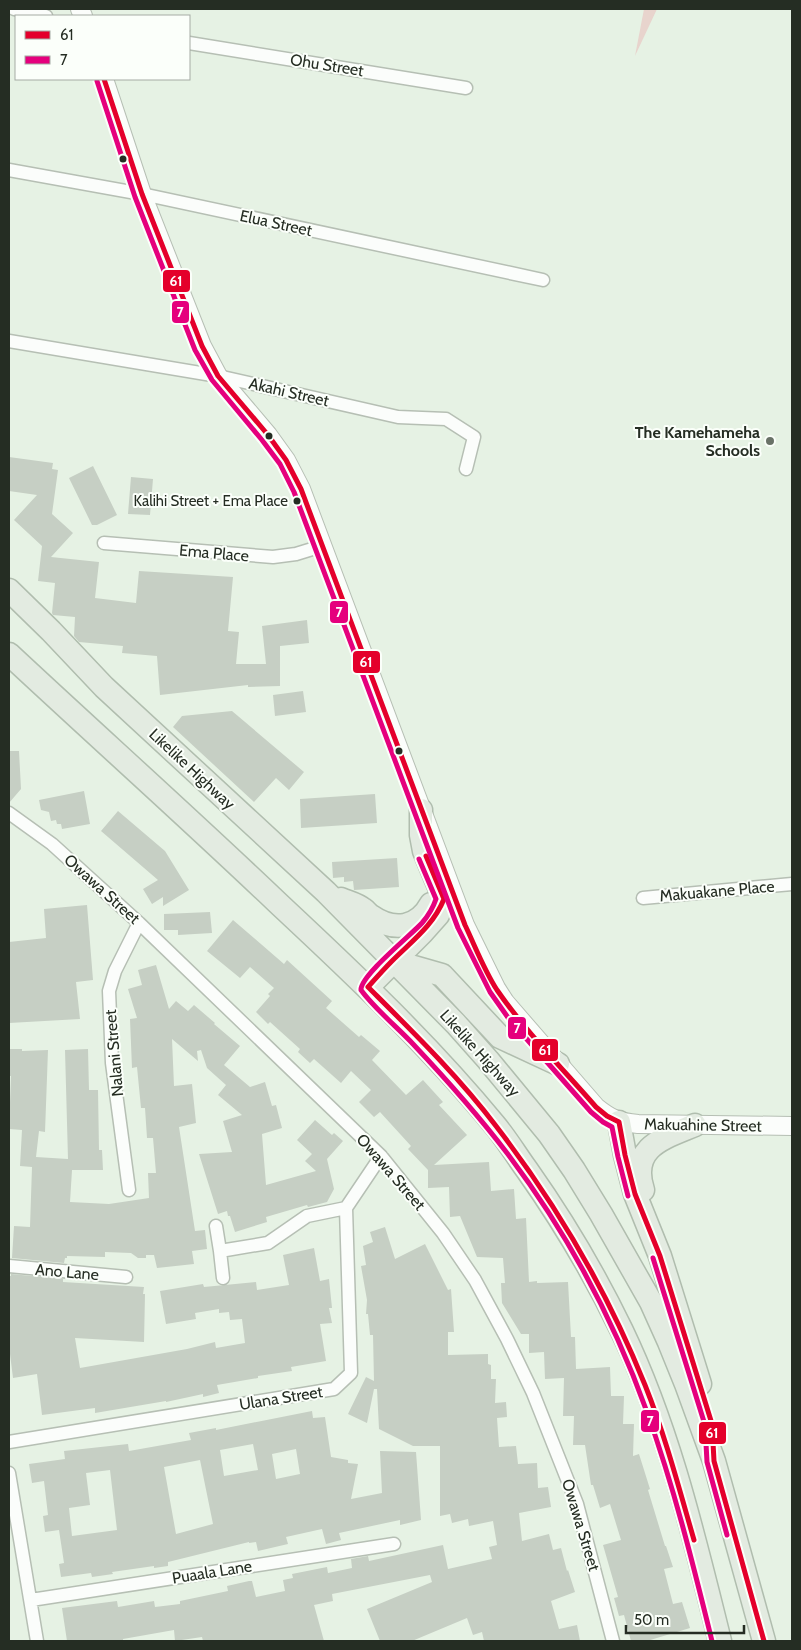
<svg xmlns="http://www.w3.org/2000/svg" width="801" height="1650" font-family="Cabin,sans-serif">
<rect width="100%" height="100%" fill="#e6f2e4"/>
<path fill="#e8d4cd" d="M644,9H657L635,56Z"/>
<path fill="#c6cfc4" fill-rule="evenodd" d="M9,457L53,463L52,469L58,470L52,514L73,533L51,557L99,562L95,598L136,603L139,571L233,577L228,631L239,632L236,664H266L262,626L307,620L309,643L280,646V686L248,687V685L160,695L157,656L122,653L123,646L79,642L74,636L75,617L53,615L52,613L55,583L38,581L42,546L14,520L37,495L9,491Z
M93,466L117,515L97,525H92L69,478Z
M131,477L153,479L150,515L128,514Z
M303,691L306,712L275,716L273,695Z
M232,711L304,772L289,790L276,778L254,802L173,727L182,716Z
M9,751H19L21,789L9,803Z
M84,791L90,824L62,829L61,824H57L56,820L51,821L49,812L41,810L39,800Z
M375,794L377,823L301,828L300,799Z
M118,811L165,851L189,890L163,906V897L152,904L143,889L158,880L101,831Z
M397,858L399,887L354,890L353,881L344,882V877L333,878L332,862Z
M87,905L93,980L76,982L80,1019L9,1023V942L46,938L44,909Z
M210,912L212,933L178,935V930H164V914Z
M233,920L284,964L287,960L332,1001L326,1008L359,1037L361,1035L380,1051L372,1060L406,1095L423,1080L443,1102L439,1105L467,1135L434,1165L489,1162L491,1191L514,1189L516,1219L526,1218L529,1282L537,1281V1283L568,1282L571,1337H575L576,1369L610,1367L611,1396H624L623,1424H634L633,1456L639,1454L650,1489L648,1490L665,1546H666L673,1567L664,1569L673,1604L682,1602L690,1628L647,1641H631L624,1615L619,1616L614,1598L618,1597L603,1545L621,1540L610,1504L600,1508L593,1485H591L585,1445H573L574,1416H563L564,1378L545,1379L544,1352L529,1353V1334H521L502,1303L501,1283H505L503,1258L477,1257L460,1216L450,1217L449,1187L428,1188V1170L408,1149L411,1146L380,1112L374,1117L359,1102L371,1090L351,1071L341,1083L314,1059L310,1063L298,1052L300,1049L270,1022L268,1024L256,1012L270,996L268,994L274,988L250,967L240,978L207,951Z
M156,965L169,1009L176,1001L188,1011L194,1005L215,1023L214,1024L240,1046L224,1065L250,1087L265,1082L272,1106L276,1105L282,1128L262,1134L266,1185L316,1171L305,1161L312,1154L297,1140L315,1120L332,1135L334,1133L343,1141L327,1159L334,1189L327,1202L308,1207L307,1205L266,1217L267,1222L235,1232L230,1216H228L227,1211L218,1214L199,1154L232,1152L223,1121L242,1115L218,1095L226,1085L207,1068L201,1050L197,1051L198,1061L172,1039L174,1086L192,1084L196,1123L179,1127L195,1231L205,1230L207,1249L192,1251L194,1264L157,1268L154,1255H146V1258H138L131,1253L105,1252V1257L67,1256V1258H65L64,1263L12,1258L14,1226L30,1227L32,1167L20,1166L22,1130L9,1129L11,1076H9V1049H22V1051L48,1050L45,1132L39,1131L36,1157L68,1159L65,1050L88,1049L89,1090H98L99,1150H102L103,1170H72L70,1202L109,1204L149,1198L148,1173H156L153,1138H147L145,1108H141L137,1067L132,1068L130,1019L137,1018L128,989L142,985L138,970Z
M385,1227L395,1259L425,1244L448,1290L451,1289L454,1332H448V1355L488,1354V1364L491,1365V1379H496L495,1403L506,1402L507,1417L497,1418L499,1447L516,1446L518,1464L537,1463L538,1488L548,1487L551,1507L519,1513L522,1541L549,1534L553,1550L561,1548L567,1571L568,1570L575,1592L551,1601L559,1629L577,1625L580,1641H484L482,1632L473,1635L467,1618L412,1641H380L367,1609L432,1582L430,1575L332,1594L333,1601L314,1605L324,1641H203L202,1637L175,1641L174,1630L123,1639V1641H67L62,1608L117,1601L118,1607L154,1601L155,1607L180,1604V1601L228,1591L227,1586L249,1581H252L256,1597L285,1591L283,1580L293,1578L292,1574L327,1567L328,1573L352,1568L351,1559L368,1556L369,1561L443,1545L448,1569L492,1559L489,1547L497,1545L493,1521L469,1526L468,1519L452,1523L450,1514L440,1516V1446H413L379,1429L377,1389H374L367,1423L348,1414L366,1377L374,1381L373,1335H370L368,1314H366L367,1300L361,1266L366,1265L363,1246L373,1242L370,1232Z
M314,1248L320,1281L329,1279L332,1308H329L332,1323L320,1324L326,1361L291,1367L292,1371L258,1376V1378L217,1385L219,1393L203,1397V1394L166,1402V1401L95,1413V1408L42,1415L37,1374L13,1378L9,1346V1276H11V1274L63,1279V1282L144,1287L143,1294H145L144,1342L75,1338L80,1368L187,1349L215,1342L216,1348L245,1343L242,1319L230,1320L229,1312L219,1313V1309L195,1313L196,1319L166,1324L160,1291L203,1284L204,1287L256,1282L257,1290L289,1285L283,1255Z
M312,1411L313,1418L325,1417L331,1457L348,1460V1463L358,1464L351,1499L382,1493L380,1451L416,1452L421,1520L400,1525V1520L339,1533L341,1540L326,1544L322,1529L286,1537L288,1544L258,1551L256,1542L249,1543V1542L168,1562V1566L154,1568V1566L112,1572L113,1574L92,1577L91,1573L61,1577L59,1564L64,1563L59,1530L45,1532L43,1516L48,1515L44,1481L32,1483L29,1464L65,1459L64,1451L128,1444L129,1451L191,1440L189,1433L216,1428V1430ZM253,1444L258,1470L224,1476L220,1450ZM296,1449L300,1474L276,1479L272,1454ZM200,1460L213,1524L176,1534L164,1467ZM110,1470L117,1530L72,1536L69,1508L90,1505L86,1473Z"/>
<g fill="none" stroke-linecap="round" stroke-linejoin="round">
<g stroke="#b6bfb4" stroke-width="15">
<path id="street" d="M14,9L46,16
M189,43L466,88
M9,170L142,194L543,280
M9,341L218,376L398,417L446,419L474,437L466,469
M104,543L273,557L296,554L322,546
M9,813L52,844L139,923L381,1156L443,1233L475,1280L507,1339L533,1393L577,1504L613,1641
M643,898L792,884
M129,1190L112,1063L109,991L115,971L139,923
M216,1226L220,1251
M9,1266L126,1277
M223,1278L220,1251L268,1243L307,1216L346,1208
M9,1442L334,1389L351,1373L346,1208L381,1156
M9,1473L37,1641
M31,1600L394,1544"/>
</g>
<g stroke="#b6bfb4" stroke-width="20">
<path id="secondary" d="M80,9L83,16
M104,79L142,194L202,346L218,376L268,435L286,460L301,489L465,925L496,988L505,1002L596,1107C611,1119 618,1122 638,1124L792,1126"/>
</g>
<g stroke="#b0bdae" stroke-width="25">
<path id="highway" d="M9,590L51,631L104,687L326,892L456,1024L488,1060L549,1134L574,1170L601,1214L651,1302L669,1342L686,1384L714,1461L764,1641
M9,654C99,738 191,820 280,905C355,975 429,1045 494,1124C506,1138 516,1155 527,1170C563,1221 595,1275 622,1331C669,1429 694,1537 720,1641
M341,899C348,902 357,904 363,909C366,911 368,914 371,916C394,932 418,928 431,904
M393,961L442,975L500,1037L558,1064
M368,987L422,933L438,915L441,908L444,899L424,851L421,835V810
M619,1122L625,1155L635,1194L660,1256L700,1384
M643,1190C629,1147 664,1138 695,1125"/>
</g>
<use href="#street" stroke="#fbfdfb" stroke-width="12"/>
<use href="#secondary" stroke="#fbfdfb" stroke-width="18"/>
<use href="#highway" stroke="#e3ebe1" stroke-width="22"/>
<g stroke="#fbfffa" stroke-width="9">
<path id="bus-1" d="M104,79L142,194L202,346L218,376L268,435L286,460L301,489L465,925C475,946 484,970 497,990C526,1032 563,1069 596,1107L607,1116L619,1122L625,1155L635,1194L660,1256L712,1424L714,1461L764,1641
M426,856L444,899C433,926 412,941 392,961C384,969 376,978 368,987C413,1032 458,1076 496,1126C557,1205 608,1293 645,1385C665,1435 679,1488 694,1540"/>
</g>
<g stroke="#fbfffa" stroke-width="9">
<path id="bus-2" d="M97,81L135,197L195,350L212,380L262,440L280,464L294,492L458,928L490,992L509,1019L591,1112L603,1122L612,1127L618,1157L628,1196
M419,859L436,899C433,908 428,916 422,923C411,935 360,976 361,990C374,1008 398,1028 413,1044C446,1079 478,1115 507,1153C566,1231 614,1320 647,1412C674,1487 693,1564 712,1641
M653,1258L705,1425L707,1462L727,1535"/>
</g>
<use href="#bus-1" stroke="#e4002b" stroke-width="5"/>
<use href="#bus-2" stroke="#e5007d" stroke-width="5"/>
</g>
<g fill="#252d23" stroke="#fbfffa" stroke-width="2">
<circle cx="123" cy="159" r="4.5"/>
<circle cx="269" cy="436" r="4.5"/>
<circle cx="297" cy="501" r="4.5"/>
<circle cx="399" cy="751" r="4.5"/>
</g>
<circle fill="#697267" stroke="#fbfffa" stroke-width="2" cx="770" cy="441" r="5"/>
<g text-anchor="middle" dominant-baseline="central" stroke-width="4" stroke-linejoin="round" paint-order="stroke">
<g font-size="15" fill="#252d23" stroke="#fbfffa" text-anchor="end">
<text x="288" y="501">Kalihi Street + Ema Place</text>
</g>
<g font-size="16" fill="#252d23" stroke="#fbfffa">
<text transform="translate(327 65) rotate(9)">Ohu Street</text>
<text transform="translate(276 223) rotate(12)">Elua Street</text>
<text transform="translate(289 392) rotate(13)">Akahi Street</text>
<text transform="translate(214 553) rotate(5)">Ema Place</text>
<text transform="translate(192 769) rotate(43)">Likelike Highway</text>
<text transform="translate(102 889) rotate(42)">Owawa Street</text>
<text transform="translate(717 891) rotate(-5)">Makuakane Place</text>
<text transform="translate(114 1053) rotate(-95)">Nalani Street</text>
<text transform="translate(480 1053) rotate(48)">Likelike Highway</text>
<text transform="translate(703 1125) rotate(1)">Makuahine Street</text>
<text transform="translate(391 1172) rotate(49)">Owawa Street</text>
<text transform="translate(67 1272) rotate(5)">Ano Lane</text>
<text transform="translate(281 1398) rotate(-9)">Ulana Street</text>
<text transform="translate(581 1525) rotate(73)">Owawa Street</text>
<text transform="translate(212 1572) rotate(-9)">Puaala Lane</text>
</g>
<g font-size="16" font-weight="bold" fill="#252d23" stroke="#fbfffa" text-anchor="end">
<text x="760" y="432">The Kamehameha<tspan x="760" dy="18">Schools</tspan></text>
</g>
</g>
<g stroke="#fbfffa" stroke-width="2">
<rect x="162" y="269" width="29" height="24" rx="5" fill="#e4002b"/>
<rect x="171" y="300" width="19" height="24" rx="5" fill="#e5007d"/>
<rect x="329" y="600" width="20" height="24" rx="5" fill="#e5007d"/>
<rect x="352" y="650" width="29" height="24" rx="5" fill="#e4002b"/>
<rect x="507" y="1016" width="20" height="24" rx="5" fill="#e5007d"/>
<rect x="531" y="1038" width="28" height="24" rx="5" fill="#e4002b"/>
<rect x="640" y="1409" width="20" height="24" rx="5" fill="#e5007d"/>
<rect x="698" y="1421" width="29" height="24" rx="5" fill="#e4002b"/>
</g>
<g font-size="14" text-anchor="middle" font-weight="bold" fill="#fff">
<text x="176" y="286">61</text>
<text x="180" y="317">7</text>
<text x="339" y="617">7</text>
<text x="366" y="667">61</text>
<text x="517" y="1033">7</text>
<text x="545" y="1055">61</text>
<text x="650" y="1426">7</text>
<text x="712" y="1438">61</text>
</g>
<rect width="801" height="1650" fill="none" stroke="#252d23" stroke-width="20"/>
<rect x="15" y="15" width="175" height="65" fill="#fbfffa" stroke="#a5aba4"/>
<rect x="25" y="31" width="25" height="8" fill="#e4002b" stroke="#a5aba4"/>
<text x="60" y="40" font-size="15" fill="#252d23">61</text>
<rect x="25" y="56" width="25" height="8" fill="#e5007d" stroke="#a5aba4"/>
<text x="60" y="65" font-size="15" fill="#252d23">7</text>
<path d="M626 1625v8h118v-8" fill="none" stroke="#252d23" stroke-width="2.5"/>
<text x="634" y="1625" font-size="15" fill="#252d23" stroke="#fbfffa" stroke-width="4" paint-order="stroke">50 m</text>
</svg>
